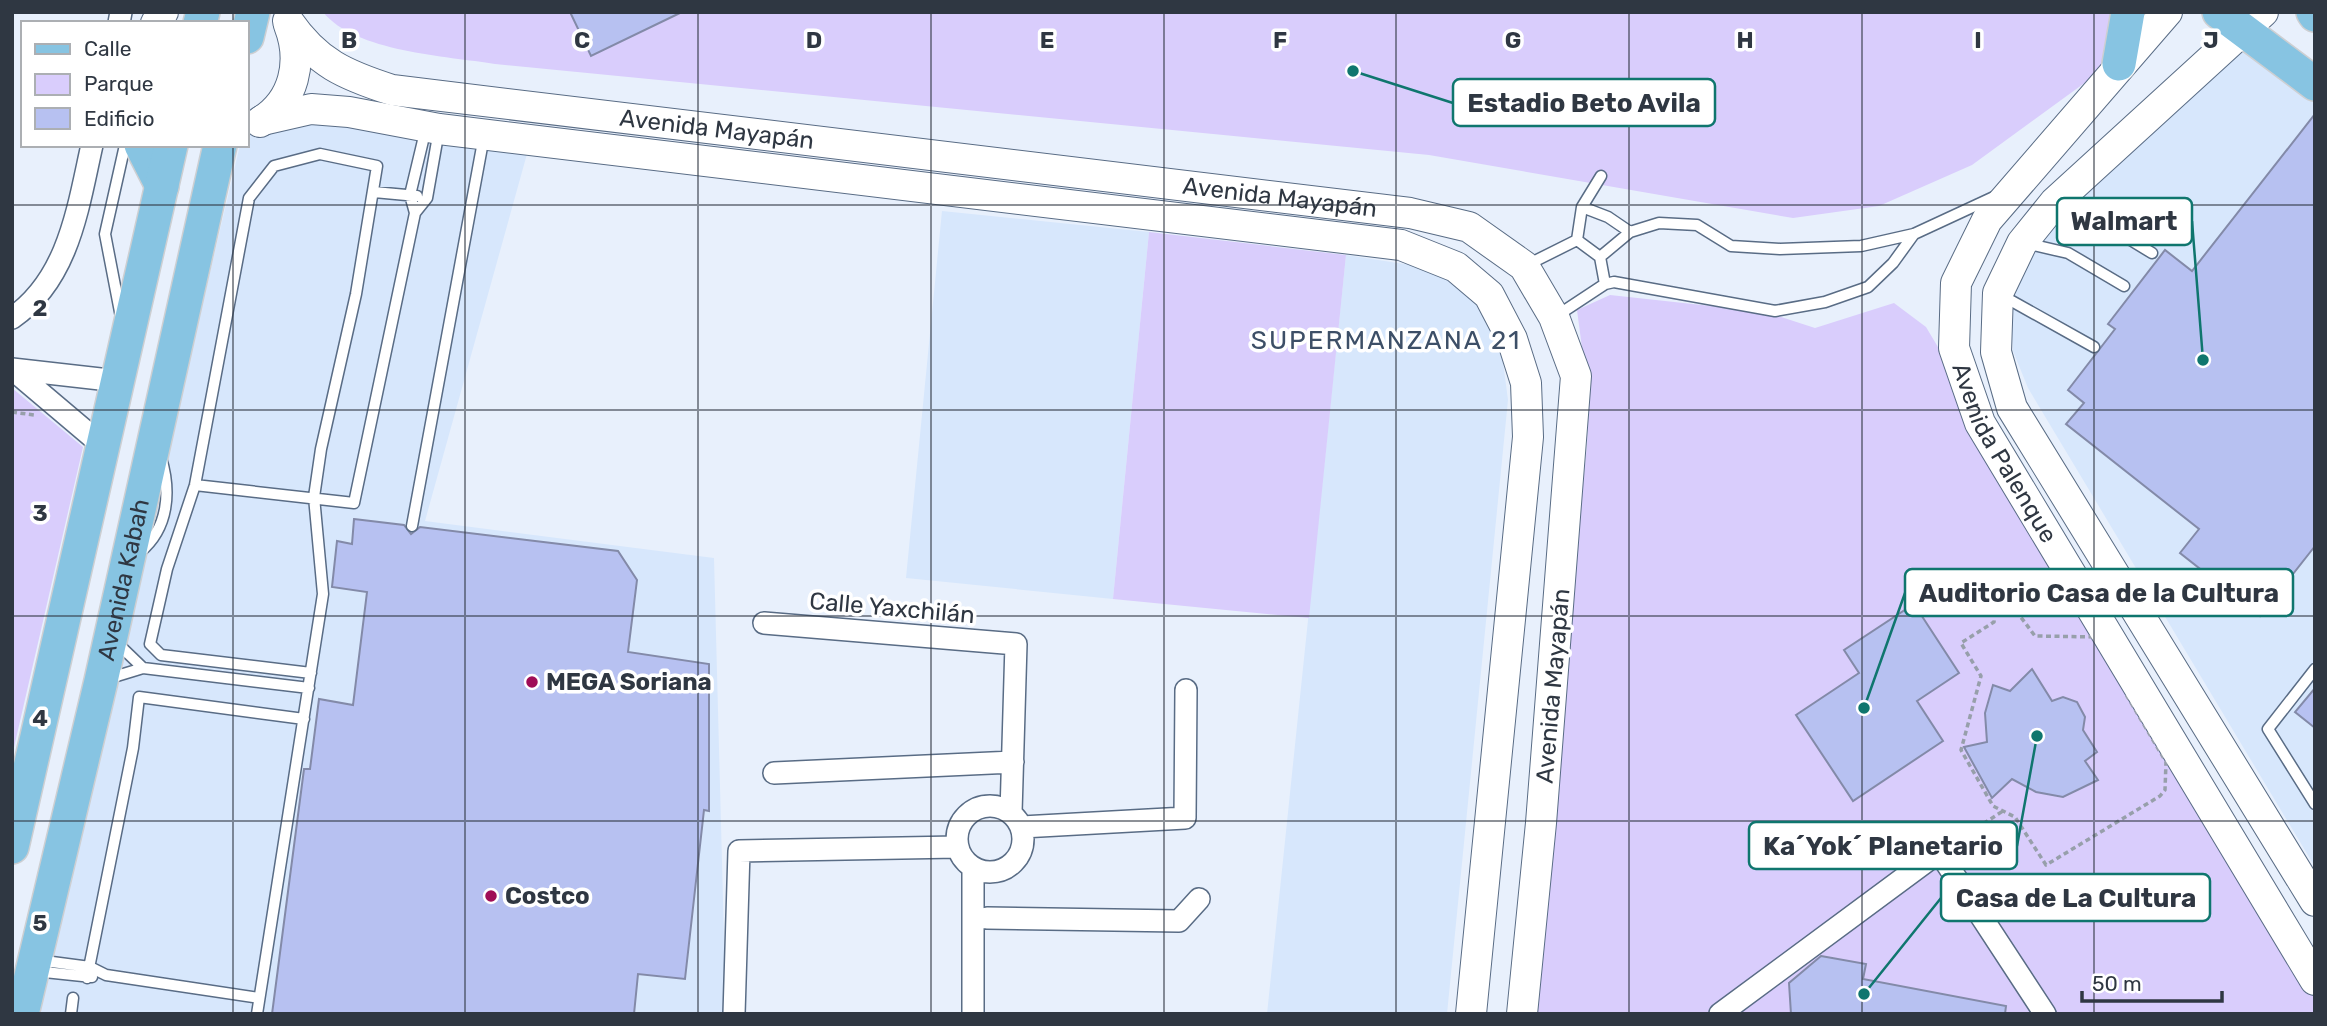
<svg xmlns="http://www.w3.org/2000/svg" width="2327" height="1026" font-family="Rubik,sans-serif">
<rect width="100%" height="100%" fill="#e8f0fc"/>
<path fill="#d7e7fc" d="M2242,48L2315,94V867L2028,388L2013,351L2010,307L2021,260L2034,235Z
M249,108L532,136L425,521L714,558L726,1014H35L240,145H247Z
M942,211L1149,232L1113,599L906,578Z
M1346,255L1430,268L1474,300L1500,340L1508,400L1447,1014H1267Z"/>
<path fill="#d9cdfc" d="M323,12H2143L2123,55L1972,165L1879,206L1793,218L1429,155L495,64C447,56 355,52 323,12Z
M1149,232L1346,255L1309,618L1113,599Z
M1610,295L1766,312L1815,328L1894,303L1926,327L2315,979V1014H1530L1587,445L1589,401L1577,310Z
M12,388L83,447L12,756Z"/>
<path fill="#b7c1f1" stroke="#838aa8" stroke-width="2" d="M570,12H682L591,56Z
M2315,114V546L2260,616L2180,553L2199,529L2066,424L2084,403L2068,390L2115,329L2108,324L2165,250L2192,271Z
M354,519L404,525L411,534L420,527L618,551L637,580L628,652L709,664V811L704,810L685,979L638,974L634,1014H272L304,769H310L319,699L353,705L367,592L332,587L337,541L352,544Z
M1914,604L1959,673L1917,701L1943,741L1853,801L1796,715L1859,673L1844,650Z
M2032,669L2052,701L2063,697L2077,702L2085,717L2083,730L2097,752L2085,761L2098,780L2063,797L2036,792L2012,779L1992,798L1964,747L1987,742L1985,713L1993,685L2010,691Z
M2315,688V728L2295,712Z
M1821,956L1866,964L1863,979L2006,1006L2005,1014H1791L1789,983Z"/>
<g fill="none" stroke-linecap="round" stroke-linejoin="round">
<g stroke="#596c85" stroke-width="13">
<path id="lane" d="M374,192L417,196
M2058,203L2088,214L2152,253
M1582,207L1608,217L1630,232L1600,257
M415,213L427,198L439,130
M1630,232L1659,223L1697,225L1731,246L1780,249L1861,246L1914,234L1996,196
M1577,240L1600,257L1605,284
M2025,243L2068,253L2124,286
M1527,265L1577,240L1582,207L1601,176
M2001,295L2094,347
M121,317L105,234L125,145
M1555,317L1605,284L1614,282L1775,311L1825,302L1868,287L1893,263L1914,234
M195,485L354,503L415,213L410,195L426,128
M412,526L484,136
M140,552C169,528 171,491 161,458
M115,641L143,668
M2315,669L2268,729L2315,804
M107,679L143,668L309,688
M37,960L90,967L106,975L259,998
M35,971L92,977
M87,978L133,748L139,697L304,719
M71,1014L73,998
M257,1014L323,594L314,497L321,449L356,294L377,166L320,154L274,166L249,198L195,485L167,569L150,644L161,655L311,673"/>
</g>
<g stroke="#596c85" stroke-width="24">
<path id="street" d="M119,23L121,12
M12,318C69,279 78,207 92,145
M12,369L103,446
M12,369L118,381
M764,623L1016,644L1011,813
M774,773L1013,762
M957 839a33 33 0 1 1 66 0a33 33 0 1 1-66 0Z
M1022,827L1185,818L1186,690
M987,918L1179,921L1199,899
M734,1014L739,851L957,847
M973,1014V868
M1720,1014L1939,852L2045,1014"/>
</g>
<g stroke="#596c85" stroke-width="32">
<g id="secondary">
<path id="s1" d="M2167,12L1987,220L1956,283L1954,348L1980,423L2315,980"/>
<path d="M2263,12L2055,202L2022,243L1998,293L1996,352L2012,408L2315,901"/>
<path id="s2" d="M288,21C317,63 345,75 392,90L1410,213L1469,227L1524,266L1554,317L1576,376L1541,823L1522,1014"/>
<path d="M156,23L163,12"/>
<path d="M263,120L311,109L349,112L439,129L1401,245L1456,267L1489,295L1512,339L1526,383L1528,437L1471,1014"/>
<path d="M260,122C295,101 303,61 289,25"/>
</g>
</g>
<g stroke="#cdcfd2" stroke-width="36">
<g id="primary">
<path d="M2219,12L2315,84"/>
<path d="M2313,12L2315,15"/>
<path d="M200,23L203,12"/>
<path d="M247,37L253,12"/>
<path d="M2119,64L2128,12"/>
<path d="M141,145L162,186"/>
<path d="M12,847L171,145"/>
<path id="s3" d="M22,1014L101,681L220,145"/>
</g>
</g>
<path stroke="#979faa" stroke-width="3.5" stroke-dasharray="5 3.5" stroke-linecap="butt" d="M12,412L34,415
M2011,604L2035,636L2101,637L2121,672L2127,696L2166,762L2165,790L2160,796L2046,865L2015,817L1993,806L1961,750L1981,676L1961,643L1994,622L1995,612Z
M1955,842L2003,811"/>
<use href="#lane" stroke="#fff" stroke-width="10"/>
<use href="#street" stroke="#fff" stroke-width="21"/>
<use href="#secondary" stroke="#fff" stroke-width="30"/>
<use href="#primary" stroke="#87c4e2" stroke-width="33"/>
</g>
<path fill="none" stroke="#2f3742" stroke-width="2" stroke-opacity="0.55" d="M233,12V23M465,12V1014M698,12V1014M931,12V1014M1164,12V1014M1396,12V1014M1629,12V1014M1862,12V1014M2094,12V1014M233,145V1014M12,205H2315M12,410H2315M12,616H2315M12,821H2315"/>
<g fill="#9f0d57" stroke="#fff" stroke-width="2.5">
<circle cx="532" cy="682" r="7"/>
<circle cx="491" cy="896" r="7"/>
</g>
<g text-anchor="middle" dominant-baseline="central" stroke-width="7" stroke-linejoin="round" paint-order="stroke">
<g font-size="24" fill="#2f3742" stroke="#fff">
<text stroke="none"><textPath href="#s2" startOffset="455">Avenida Mayapán</textPath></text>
<text stroke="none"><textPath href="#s2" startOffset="1022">Avenida Mayapán</textPath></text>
<text stroke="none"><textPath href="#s1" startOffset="527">Avenida Palenque</textPath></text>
<text stroke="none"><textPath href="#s3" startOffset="446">Avenida Kabah</textPath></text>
<text transform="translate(892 608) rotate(5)">Calle Yaxchilán</text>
<text transform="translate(1553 686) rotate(-85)">Avenida Mayapán</text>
</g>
<g font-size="24" font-weight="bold" fill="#2f3742" stroke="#fff" text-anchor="start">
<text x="546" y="682">MEGA Soriana</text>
<text x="505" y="896">Costco</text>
</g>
<g font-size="26" letter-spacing="2" fill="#3d4f67" stroke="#fff">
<text x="1386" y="340">SUPERMANZANA 21</text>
</g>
</g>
<g font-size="23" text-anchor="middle" font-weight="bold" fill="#2f3742" stroke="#fff" stroke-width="7" stroke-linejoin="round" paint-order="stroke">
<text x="349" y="48">B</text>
<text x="582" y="48">C</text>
<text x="814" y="48">D</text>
<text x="1047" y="48">E</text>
<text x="1280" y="48">F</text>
<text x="1513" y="48">G</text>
<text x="1745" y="48">H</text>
<text x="1978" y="48">I</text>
<text x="2211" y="48">J</text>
<text x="40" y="316">2</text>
<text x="40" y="521">3</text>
<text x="40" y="726">4</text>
<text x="40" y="931">5</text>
</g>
<path fill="none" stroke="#0f766e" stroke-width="2.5" d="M1353 71L1453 103M2203 360L2192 221M1864 708L1905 593M2037 736L2017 846M1864 994L1941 898"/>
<g fill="#0f766e" stroke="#fff" stroke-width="2.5">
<circle cx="1353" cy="71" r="7"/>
<circle cx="2203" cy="360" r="7"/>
<circle cx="1864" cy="708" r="7"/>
<circle cx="2037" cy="736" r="7"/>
<circle cx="1864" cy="994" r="7"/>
</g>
<g fill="#fff" stroke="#0f766e" stroke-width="2.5">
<rect x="1453" y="79" width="262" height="47" rx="7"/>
<rect x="2057" y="198" width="135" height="47" rx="7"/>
<rect x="1905" y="569" width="388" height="47" rx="7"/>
<rect x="1749" y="822" width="268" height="47" rx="7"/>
<rect x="1941" y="874" width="269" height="47" rx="7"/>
</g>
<g font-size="26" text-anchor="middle" font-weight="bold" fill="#2f3742">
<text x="1584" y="112">Estadio Beto Avila</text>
<text x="2124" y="230">Walmart</text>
<text x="2099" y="602">Auditorio Casa de la Cultura</text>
<text x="1883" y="855">Ka´Yok´ Planetario</text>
<text x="2076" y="907">Casa de La Cultura</text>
</g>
<rect width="2327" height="1026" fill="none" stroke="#2f3742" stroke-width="28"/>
<rect x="21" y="21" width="228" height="126" fill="#ffffff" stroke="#acafb3" stroke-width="2"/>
<rect x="35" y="44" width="35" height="10" fill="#87c4e2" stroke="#acafb3" stroke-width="2"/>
<text x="84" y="56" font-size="21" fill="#2f3742">Calle</text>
<rect x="35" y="74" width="35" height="21" fill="#d9cdfc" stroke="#acafb3" stroke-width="2"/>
<text x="84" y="91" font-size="21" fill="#2f3742">Parque</text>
<rect x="35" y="108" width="35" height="21" fill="#b7c1f1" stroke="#acafb3" stroke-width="2"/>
<text x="84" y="126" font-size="21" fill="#2f3742">Edificio</text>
<path d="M2082 991v10h140v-10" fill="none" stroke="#2f3742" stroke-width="3.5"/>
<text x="2092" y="991" font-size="21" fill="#2f3742" stroke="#ffffff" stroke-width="5" paint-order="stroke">50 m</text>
</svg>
